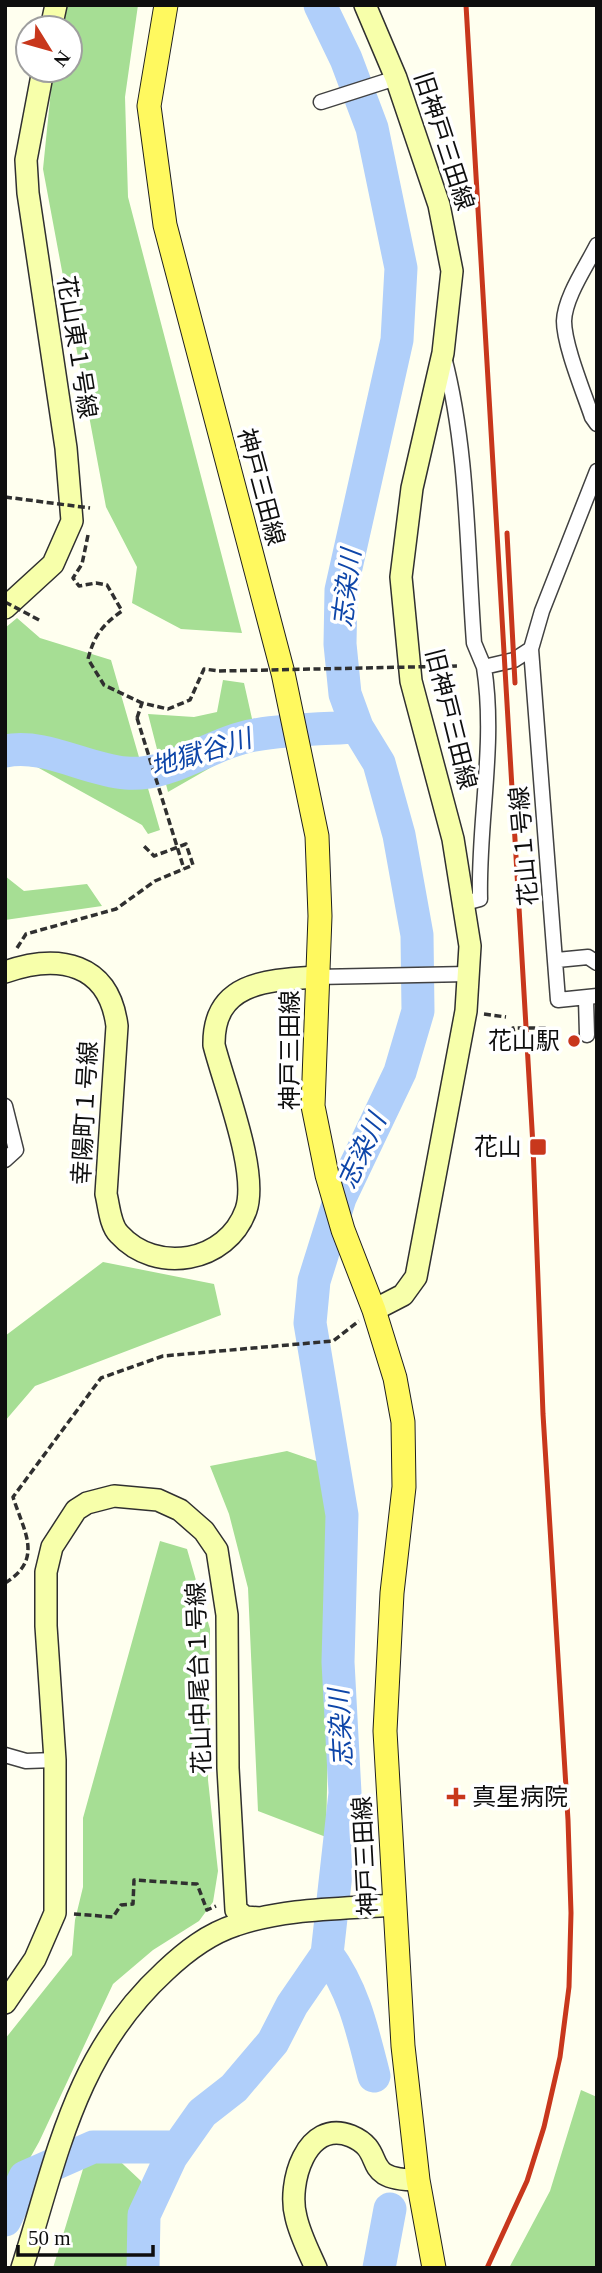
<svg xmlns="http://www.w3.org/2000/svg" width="602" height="2273" font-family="'Times New Roman','Noto Sans JP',serif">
<rect width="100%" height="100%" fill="#ffffef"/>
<path fill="#a6de94" d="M68,5H138L125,97L128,197L242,633L181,629L132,603L137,567L106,507L43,169L53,70H70V28H62Z
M17,618L40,638L111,660L160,830L148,834L142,825L37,767L5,763V628Z
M223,680L244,683L257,741L168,792L148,714L194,717L217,712Z
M5,876L24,891L87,884L102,906L5,920Z
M103,1262L214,1284L221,1315L35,1386L5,1421V1336Z
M287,1451L325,1464L331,1596L326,1837L258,1811L248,1588L229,1514L210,1466Z
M160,1541L187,1549L210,1629L208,1780L218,1871L213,1902L199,1921L153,1950L113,1984L39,2142L5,2202V2039L72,1955L75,1920L83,1887V1818Z
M581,2090L597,2097V2268H509L550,2191Z
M93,2136L141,2181L144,2268H53Z"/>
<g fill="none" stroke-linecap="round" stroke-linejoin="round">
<path stroke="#b0cffa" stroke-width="33" d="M5,751C46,743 86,770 126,773C171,777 212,742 255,735C288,729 323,729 357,727
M327,1954C354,1990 363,2033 374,2076
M5,2220L25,2177L93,2147H178
M143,2268L144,2215L171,2157L202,2113L234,2088L273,2042L292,2005L327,1954L345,1793L338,1662L342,1515L310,1323L314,1281L340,1198L400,1072L418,1011L417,935L399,835L379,763L357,727L345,694L340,644L341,590L397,340L401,268L372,128L346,59L320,5
M379,2268L390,2209"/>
<g stroke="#414141" stroke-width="17">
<path id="street" d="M321,102L396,78
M597,245C586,267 565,297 564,321C564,345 584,393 592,417L597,424
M444,357C468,449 467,549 474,643L484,667
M531,649L558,1000L597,996
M465,903L480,899C478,822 496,744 484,667L514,660L531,649L542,611L597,471
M557,960L588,957L597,963
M316,977L468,974
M586,999L587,1035
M5,1106L16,1150L5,1160
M5,1755L26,1761L55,1760"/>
</g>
<g stroke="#303030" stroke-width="24">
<path id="secondary" d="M365,5L396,78L439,205L452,271L443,353L412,488L401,577L411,681L453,839L470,946L466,1011L416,1277L403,1295L374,1310
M51,28L56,5
M5,608L53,564L72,521L66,448L28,193L26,160L43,70
M5,972C59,953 109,963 117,1026L106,1194C109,1206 110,1225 119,1234C156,1275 227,1263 246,1210C259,1172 224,1085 214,1045C213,982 267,980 316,977
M5,2003L35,1959L55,1913V1760L46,1626V1572L52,1547L76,1510L87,1503L114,1496L158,1500L180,1510L204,1531L217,1550L227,1615L228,1768L236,1910L245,1917L260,1918
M22,2268C58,2155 74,2055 165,1971C186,1951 208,1934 236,1925C285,1908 342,1909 394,1905
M316,2268C309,2252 300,2235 296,2217C287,2184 306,2118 351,2136C389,2152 357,2180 418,2180"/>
</g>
<g stroke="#1f1f1f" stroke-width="25">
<path id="primary" d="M166,5L149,106L165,225L283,673L317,836L320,916L313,1106L327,1175L343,1230L374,1310L395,1378L403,1422L404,1487L392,1593L385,1731L403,2046L418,2180L434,2268"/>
</g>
<path stroke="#303030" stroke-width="3.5" stroke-dasharray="7 3.5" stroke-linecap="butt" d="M88,535L82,564L73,578L79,586L96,583L107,585L122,611C102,625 94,636 88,659L104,685L142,703
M137,718L142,703L168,709L190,700L204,669L219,671
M17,948L26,934L116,909L155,881L193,865L186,844L154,856L144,846
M484,1014L506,1017
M516,1044L513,1028H548
M5,1583C44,1559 24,1532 13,1497L101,1378L163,1356L333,1341L359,1321
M74,1914L113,1917L121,1905L133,1904L134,1880L197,1884L207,1910L216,1906"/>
<use href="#street" stroke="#fff" stroke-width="14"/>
<use href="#secondary" stroke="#f7ffaa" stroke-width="21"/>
<use href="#primary" stroke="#fff95f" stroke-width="23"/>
<path stroke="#c8371c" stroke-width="5" d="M466,5L533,1146L543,1414L568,1820L571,1913L569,1987L560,2057L544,2127L527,2181L487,2268
M507,533L515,683"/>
<path stroke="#303030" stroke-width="3.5" stroke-dasharray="7 3.5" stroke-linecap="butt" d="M5,497L90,508
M5,602L41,621
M219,671L460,666
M137,718L184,869"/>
</g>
<g fill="#c8371c" stroke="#fff" stroke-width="2.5">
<circle cx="574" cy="1041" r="7"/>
<rect x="529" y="1138" width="18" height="18" rx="3.5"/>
<path d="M452.5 1786.5h7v7h7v7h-7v7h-7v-7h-7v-7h7z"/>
</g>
<g text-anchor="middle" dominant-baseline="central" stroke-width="7" stroke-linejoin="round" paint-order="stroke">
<g font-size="24" fill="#0e0e0e" stroke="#fff">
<text transform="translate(444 141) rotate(72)">旧神戸三田線</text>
<text transform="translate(77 347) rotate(81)">花山東１号線</text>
<text transform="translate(261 487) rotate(75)">神戸三田線</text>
<text transform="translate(451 719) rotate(76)">旧神戸三田線</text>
<text transform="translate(524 846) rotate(-95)">花山１号線</text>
<text transform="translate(290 1050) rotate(-90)">神戸三田線</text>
<text transform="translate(85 1113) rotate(-87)">幸陽町１号線</text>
<text transform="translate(199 1678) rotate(-92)">花山中尾台１号線</text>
<text transform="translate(365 1856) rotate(-93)">神戸三田線</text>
</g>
<g font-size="24" fill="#0e0e0e" stroke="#fff" text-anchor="end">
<text x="560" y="1041">花山駅</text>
<text x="522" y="1147">花山</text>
<text x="472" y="1797" text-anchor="start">真星病院</text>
</g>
<g font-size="26" font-style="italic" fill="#0e46a9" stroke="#fff">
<text transform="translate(347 588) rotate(-83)">志染川</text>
<text transform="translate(201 753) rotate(-17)">地獄谷川</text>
<text transform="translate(362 1151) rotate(-65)">志染川</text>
<text transform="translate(341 1728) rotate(-93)">志染川</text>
</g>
</g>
<rect width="602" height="2273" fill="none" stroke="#0e0e0e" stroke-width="14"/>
<g transform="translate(49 49) rotate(127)"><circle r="33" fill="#ffffff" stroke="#9f9f9f" stroke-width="2"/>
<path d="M0-5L12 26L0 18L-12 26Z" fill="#c8371c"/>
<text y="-10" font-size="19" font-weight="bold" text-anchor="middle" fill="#0e0e0e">N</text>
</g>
<path d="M18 2245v10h135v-10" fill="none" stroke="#0e0e0e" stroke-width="3.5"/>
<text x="28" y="2245" font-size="21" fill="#0e0e0e" stroke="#ffffff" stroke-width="5" paint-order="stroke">50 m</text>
</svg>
